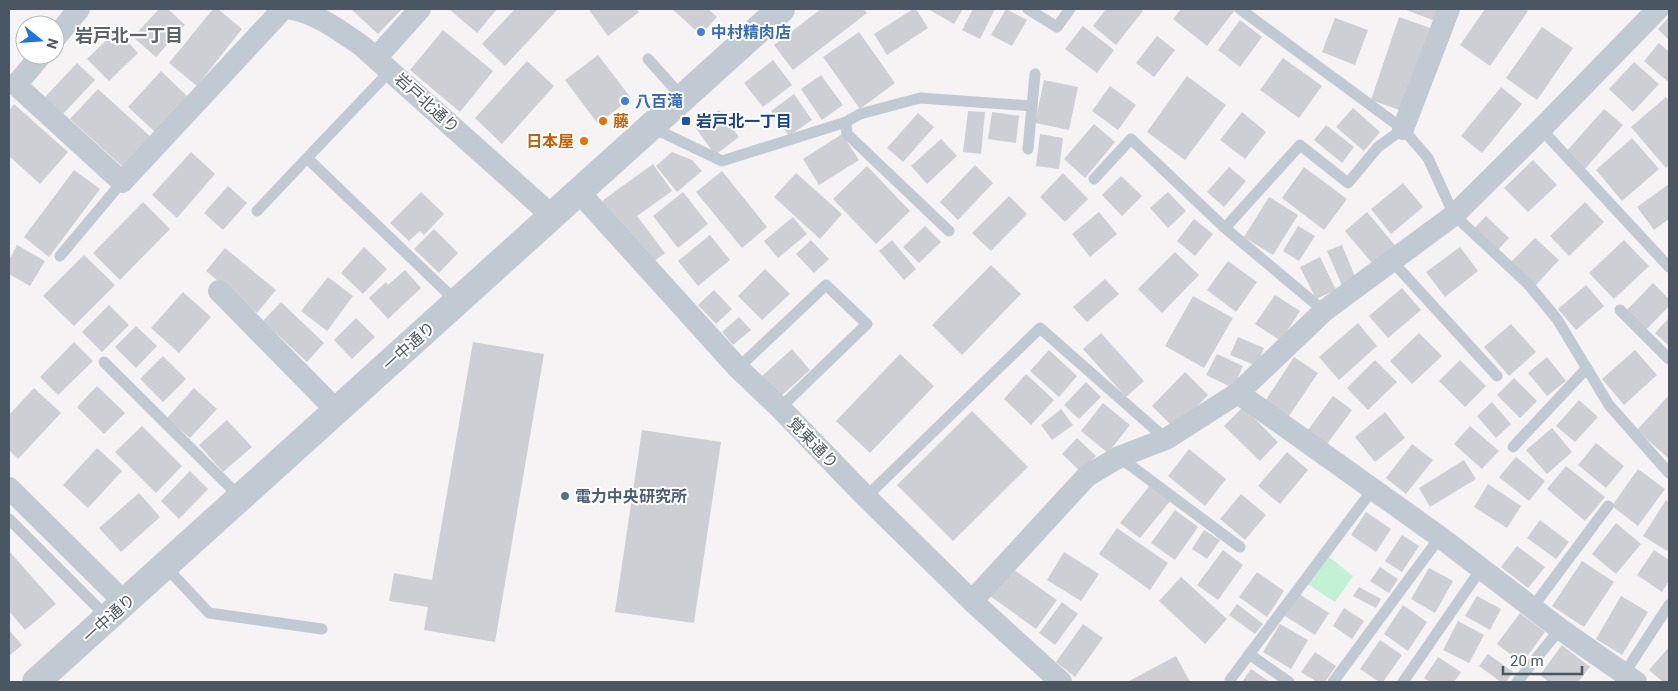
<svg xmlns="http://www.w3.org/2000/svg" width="1678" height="691" font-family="Roboto,'Noto Sans JP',sans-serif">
<rect width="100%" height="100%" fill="#f5f3f3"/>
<path fill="#c3f1d5" d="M1324,553L1353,576L1335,602L1303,581Z"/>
<path fill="#cdcfd5" d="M159,9H168L185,25L156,57L133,37Z
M213,9H218L242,29L197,86L169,63Z
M351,9H402L378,34Z
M449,9H497L477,33Z
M515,9H558L505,66L482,44Z
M591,9H636L639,12L608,36L589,10Z
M672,9H708L717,17L701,35Z
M821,9H864L867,13L793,70L774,45Z
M913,9H916L928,28L887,55L874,34Z
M928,9H963L954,24Z
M973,9H995L980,39L962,30Z
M1006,9L1027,20L1012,46L991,35Z
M1106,9H1140L1143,11L1116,45L1093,26Z
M1181,9H1234L1235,10L1207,46L1173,19Z
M1404,9H1440L1435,21Z
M1485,9H1525L1528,11L1490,66L1460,45Z
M1399,17L1433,29L1405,112L1371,100Z
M1669,17V40L1658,29Z
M1335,18L1368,30L1355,65L1322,52Z
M1240,20L1262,37L1240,67L1218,50Z
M1083,26L1114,50L1097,73L1065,49Z
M1542,27L1573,48L1537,100L1506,78Z
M117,30L138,53L109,81L87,59Z
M443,30L493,71L460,112L410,70Z
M859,32L895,83L860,109L823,57Z
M1157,36L1175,50L1154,77L1136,63Z
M1659,43L1669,52V78L1667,81L1644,61Z
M598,55L631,98L598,124L565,80Z
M1283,58L1322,86L1299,118L1260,90Z
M773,60L792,85L763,107L744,83Z
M527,61L554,86L502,144L475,118Z
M1634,62L1659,84L1633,112L1609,89Z
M77,63L95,80L63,114L45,97Z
M161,71L188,97L155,132L128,107Z
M821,75L843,105L822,120L801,89Z
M1187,76L1226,105L1185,160L1147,132Z
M1044,80L1078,87L1069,130L1035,123Z
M1110,86L1136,105L1118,130L1092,111Z
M1501,87L1522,104L1482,153L1461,136Z
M98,89L152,138L124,168L70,119Z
M794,94L812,120L789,136L771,111Z
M1666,97L1669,101V165L1666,168L1631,127Z
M14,104L68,152L40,184L9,156V111Z
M1353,108L1380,132L1364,151L1336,127Z
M1604,109L1623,125L1585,169L1566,152Z
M719,110L739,137L715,155L695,127Z
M968,111L985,112L981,154L963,152Z
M992,112L1019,116L1016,143L988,139Z
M1242,112L1266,132L1245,159L1220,140Z
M918,113L934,127L903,162L887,148Z
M1094,124L1115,142L1085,178L1064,159Z
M1326,125L1354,147L1342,163L1314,140Z
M842,134L859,160L819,185L803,159Z
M1040,134L1063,138L1059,169L1036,166Z
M1632,138L1659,169L1622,201L1596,170Z
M941,139L957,156L927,184L911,166Z
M191,152L215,174L177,218L152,195Z
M672,152L692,160L702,171L677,192L656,166Z
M1533,160L1557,185L1528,212L1504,188Z
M653,164L672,191L637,216L665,253L649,265L602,201Z
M975,165L993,183L958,220L940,202Z
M867,166L910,211L876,244L833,199Z
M1229,167L1246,181L1224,207L1207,192Z
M1304,167L1347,199L1324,230L1282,198Z
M74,170L100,189L49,257L24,237Z
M722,171L767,227L742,248L696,192Z
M796,173L842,214L820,239L774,197Z
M1063,173L1088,199L1065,222L1040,197Z
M1121,176L1142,196L1122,216L1102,195Z
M1403,183L1423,207L1391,234L1371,209Z
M1669,184V219L1654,230L1637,207Z
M228,186L247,203L223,230L204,213Z
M421,192L444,214L424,235L420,231L409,241L390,223Z
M683,192L708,224L678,248L653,216Z
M1168,192L1186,211L1168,228L1150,208Z
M1009,196L1027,214L991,251L972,233Z
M1269,197L1298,215L1273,255L1244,237Z
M143,202L170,229L120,280L93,253Z
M1585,202L1604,222L1569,256L1550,236Z
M1099,212L1117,234L1090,257L1072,234Z
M1367,212L1399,250L1377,269L1345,231Z
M1486,216L1509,238L1496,252L1473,230Z
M793,217L807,234L778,258L764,241Z
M1194,219L1213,234L1195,256L1177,241Z
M925,226L941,242L919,263L903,247Z
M1298,226L1315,236L1299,261L1283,251Z
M434,229L458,253L439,273L414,249Z
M710,235L730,260L698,286L678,261Z
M1535,238L1559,260L1535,286L1510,263Z
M811,240L829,259L814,273L796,254Z
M892,240L916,269L904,280L879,251Z
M1624,240L1649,266L1614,299L1589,273Z
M17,245L45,261L30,286L9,274V260Z
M1342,245L1358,284L1344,290L1327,251Z
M364,247L387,269L363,294L341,273Z
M1460,247L1478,271L1445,297L1426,272Z
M225,248L276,290L257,313L206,271Z
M1175,252L1199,275L1162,313L1138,289Z
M84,255L115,285L74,326L43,296Z
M1320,257L1336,290L1316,299L1300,267Z
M1228,261L1257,282L1236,312L1207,290Z
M991,265L1021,294L962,355L932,325Z
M765,269L790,294L762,320L738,296Z
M405,270L421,288L388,319L369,298L386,282L388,285Z
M328,277L353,296L327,331L301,311Z
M1105,279L1119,294L1087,322L1073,307Z
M1653,283L1669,299V306L1646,330L1626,311Z
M1586,285L1604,306L1576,330L1558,309Z
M1402,288L1421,310L1388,338L1369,316Z
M714,290L732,309L716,324L698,305Z
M183,292L211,317L179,353L151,328Z
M1275,295L1300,311L1281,341L1255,324Z
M1193,296L1233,318L1204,368L1165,346Z
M281,302L324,343L307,362L263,321Z
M109,305L129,325L102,352L82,332Z
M739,317L751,330L733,345L722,332Z
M356,318L375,337L352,359L334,340Z
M1669,318V346L1655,333Z
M1358,323L1377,346L1339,380L1319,357Z
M1511,324L1536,352L1509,376L1484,347Z
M136,326L157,346L136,368L115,347Z
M1101,333L1144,381L1126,397L1083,349Z
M1419,333L1442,356L1412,384L1390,361Z
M1238,337L1264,348L1257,366L1230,355Z
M74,342L93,361L58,395L40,377Z
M473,342L544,354L495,642L424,630L428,607L389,601L394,573L432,580Z
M792,349L810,370L780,397L762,376Z
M1049,350L1077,376L1059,397L1030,371Z
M1635,350L1657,375L1624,405L1602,379Z
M900,354L934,386L870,453L836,421Z
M1217,354L1243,366L1233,388L1206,375Z
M163,356L186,379L163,402L140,379Z
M1294,357L1318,373L1287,419L1264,403Z
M1547,357L1566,381L1547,396L1528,373Z
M1375,360L1397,382L1368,410L1347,388Z
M1460,360L1486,386L1465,407L1439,381Z
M1185,372L1208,395L1175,429L1152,406Z
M1026,374L1054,400L1031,425L1004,399Z
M1514,378L1537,401L1520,418L1497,395Z
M1086,382L1101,397L1079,419L1064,405Z
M97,386L125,413L104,434L77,407Z
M34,388L61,413L18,459L9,450V415Z
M194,388L217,409L190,438L167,418Z
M1669,395V459L1637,430Z
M1333,396L1352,410L1327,444L1308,430Z
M1579,400L1598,417L1575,442L1556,426Z
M1492,402L1511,424L1496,438L1477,416Z
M1103,403L1130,425L1108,453L1081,431Z
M1243,407L1278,442L1260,461L1224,426Z
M1061,409L1073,425L1052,440L1041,425Z
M972,411L1028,467L953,541L897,485Z
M1385,412L1405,438L1375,462L1355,437Z
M227,420L252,447L223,472L199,445Z
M142,426L182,466L156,493L115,452Z
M1470,426L1499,451L1482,469L1454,444Z
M1552,428L1572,452L1547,474L1526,450Z
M642,430L721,442L694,623L615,612Z
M1077,438L1096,456L1081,472L1062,454Z
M1596,443L1624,466L1606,488L1578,465Z
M1412,444L1433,460L1406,494L1386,478Z
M97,448L122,471L88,508L63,485Z
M1189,449L1226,479L1205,506L1168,476Z
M1287,452L1308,470L1280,504L1258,486Z
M1516,457L1545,481L1529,501L1499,477Z
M1464,460L1476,479L1430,507L1419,488Z
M1566,466L1605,497L1585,521L1547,489Z
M1638,469L1665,489L1638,526L1612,506Z
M190,471L208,489L179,519L161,501Z
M1151,484L1171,500L1140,538L1120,523Z
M1488,484L1521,506L1507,528L1474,507Z
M139,493L160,517L121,552L99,528Z
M1241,494L1266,515L1245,540L1220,519Z
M1666,500L1669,503V547L1667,551L1643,536Z
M1175,510L1198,527L1175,560L1151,543Z
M1366,512L1391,529L1376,552L1351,535Z
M1540,520L1569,542L1556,559L1527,538Z
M1616,523L1641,544L1616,574L1592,554Z
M1117,528L1168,563L1150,590L1099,554Z
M1204,530L1220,540L1207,559L1192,549Z
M1402,535L1419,546L1402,572L1385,561Z
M1517,546L1545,567L1528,588L1501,567Z
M1223,550L1243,565L1218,600L1197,585Z
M1654,550L1669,560V581L1662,592L1637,575Z
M9,551L56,604L25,630L9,611Z
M1064,552L1099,574L1081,601L1047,580Z
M1582,561L1614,582L1584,627L1552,606Z
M1010,567L1057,600L1036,629L990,596Z
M1380,567L1398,579L1389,593L1370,581Z
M1429,568L1453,581L1435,613L1411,599Z
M1257,572L1284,591L1267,617L1239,597Z
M1181,577L1227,619L1205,644L1159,601Z
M1359,587L1381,599L1376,608L1353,596Z
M1299,594L1329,613L1315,635L1285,616Z
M1477,596L1501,609L1490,630L1465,616Z
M1621,596L1648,612L1622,655L1596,639Z
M1062,602L1078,614L1055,645L1039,633Z
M1237,604L1263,624L1255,634L1229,615Z
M1403,605L1427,622L1408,651L1384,634Z
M1344,608L1364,621L1352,639L1333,626Z
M1520,613L1545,632L1522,663L1497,644Z
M1458,621L1484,635L1469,663L1443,650Z
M1083,624L1103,638L1075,677L1056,662Z
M1280,624L1308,640L1291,669L1263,652Z
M9,630L22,645L9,656Z
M1380,640L1402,655L1383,682H1379L1360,669Z
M1562,645L1590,667L1578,682H1549L1540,675Z
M1669,647V682H1663L1649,670Z
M1315,652L1336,666L1325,682H1317L1301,672Z
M1488,654L1513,672L1506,682H1501L1479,666Z
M1176,656L1190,682H1127Z
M1438,657L1461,672L1454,682H1430L1424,678Z
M1251,669L1270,682H1242Z"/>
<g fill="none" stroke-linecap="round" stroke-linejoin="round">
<path stroke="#c1cad2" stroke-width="11" d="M1028,9L1057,27L1070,9
M1240,9L1403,129L1428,158L1454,215L1528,284L1557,319L1609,405L1669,473
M648,59L683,98
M390,71L307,158L457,302
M846,122L847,134L949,231
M651,127L722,161L846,122L860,114L920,98L1032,106
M1541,129L1669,267
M1028,149L1035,74
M1094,179L1131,139L1225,228L1324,311
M257,211L307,158
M1225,228L1300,145L1348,183L1378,147L1403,129
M60,256L122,182
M1392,261L1497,376
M1620,310L1669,359
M104,362L241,498
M738,368L826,285L867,324L780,408
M1513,447L1587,368
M1119,457L1240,547
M866,497L1040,328L1166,439
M9,519L108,618
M165,566L209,613L322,629
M1532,608L1608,506
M1249,654L1289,682
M1624,674L1669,605
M1230,680L1373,489
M1333,682L1440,537
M1403,682L1481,569
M1517,682L1560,629"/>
<path stroke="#c1cad2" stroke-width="22" d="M292,9C318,14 340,31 362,46L551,215
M55,38L79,9
M41,55L16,85L122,182L283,9
M376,58L420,9
M1403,129L1449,9
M578,191L738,368L780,408L866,497L972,601L1061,682
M219,291L337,411
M1238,393L1440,537L1560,629L1636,682
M9,488L125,603
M972,601L1087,476L1119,457L1166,439L1238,393L1324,311L1454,215L1541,129L1658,9"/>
<path stroke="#c1cad2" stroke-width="28" d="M36,682L781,9"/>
</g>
<g fill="#3f7fe0" stroke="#fff" stroke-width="2">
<circle cx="701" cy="32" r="5"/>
<circle cx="625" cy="101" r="5"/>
</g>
<g fill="#e8710a" stroke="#fff" stroke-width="2">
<circle cx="603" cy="121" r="5"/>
<circle cx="584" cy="141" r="5"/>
</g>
<rect fill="#1a4fb4" stroke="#fff" stroke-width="2" x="681" y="116" width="10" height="10" rx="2.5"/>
<circle fill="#5c6f8a" stroke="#fff" stroke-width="2" cx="565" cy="496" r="5"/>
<g text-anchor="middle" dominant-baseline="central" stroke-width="4" stroke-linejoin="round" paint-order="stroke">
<g font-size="16" font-weight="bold" fill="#366cbe" stroke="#fff" text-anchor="start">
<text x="711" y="32">中村精肉店</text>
<text x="635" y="101">八百滝</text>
</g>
<g font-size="16" fill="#4a5661" stroke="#fff">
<text transform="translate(427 103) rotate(42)">岩戸北通り</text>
<text transform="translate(409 346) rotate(-42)">一中通り</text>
<text transform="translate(813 443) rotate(46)">覚東通り</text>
<text transform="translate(109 618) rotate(-42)">一中通り</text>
</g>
<g font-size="16" font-weight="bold" fill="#c56008" stroke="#fff" text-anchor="start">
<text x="613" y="121">藤</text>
<text x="574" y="141" text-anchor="end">日本屋</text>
</g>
<g font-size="16" font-weight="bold" fill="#164399" stroke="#fff" text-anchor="start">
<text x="696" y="121">岩戸北一丁目</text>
</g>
<g font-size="16" font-weight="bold" fill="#4e5e75" stroke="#fff" text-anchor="start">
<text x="575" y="496">電力中央研究所</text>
</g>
<g font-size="18" font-weight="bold" fill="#5f6368" stroke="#fff">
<text x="129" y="35">岩戸北一丁目</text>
</g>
</g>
<rect width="1678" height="691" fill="none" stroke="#4a5661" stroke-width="20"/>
<g transform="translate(40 40) rotate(107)"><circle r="24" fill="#ffffff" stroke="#b7bbc0"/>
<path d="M0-4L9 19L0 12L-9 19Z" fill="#1a73e8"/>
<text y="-8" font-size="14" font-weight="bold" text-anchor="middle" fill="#4a5661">N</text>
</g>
<path d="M1503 666v8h79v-8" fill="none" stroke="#4a5661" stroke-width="2.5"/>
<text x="1510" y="666" font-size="15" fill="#4a5661" stroke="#ffffff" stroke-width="4" paint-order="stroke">20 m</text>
</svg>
